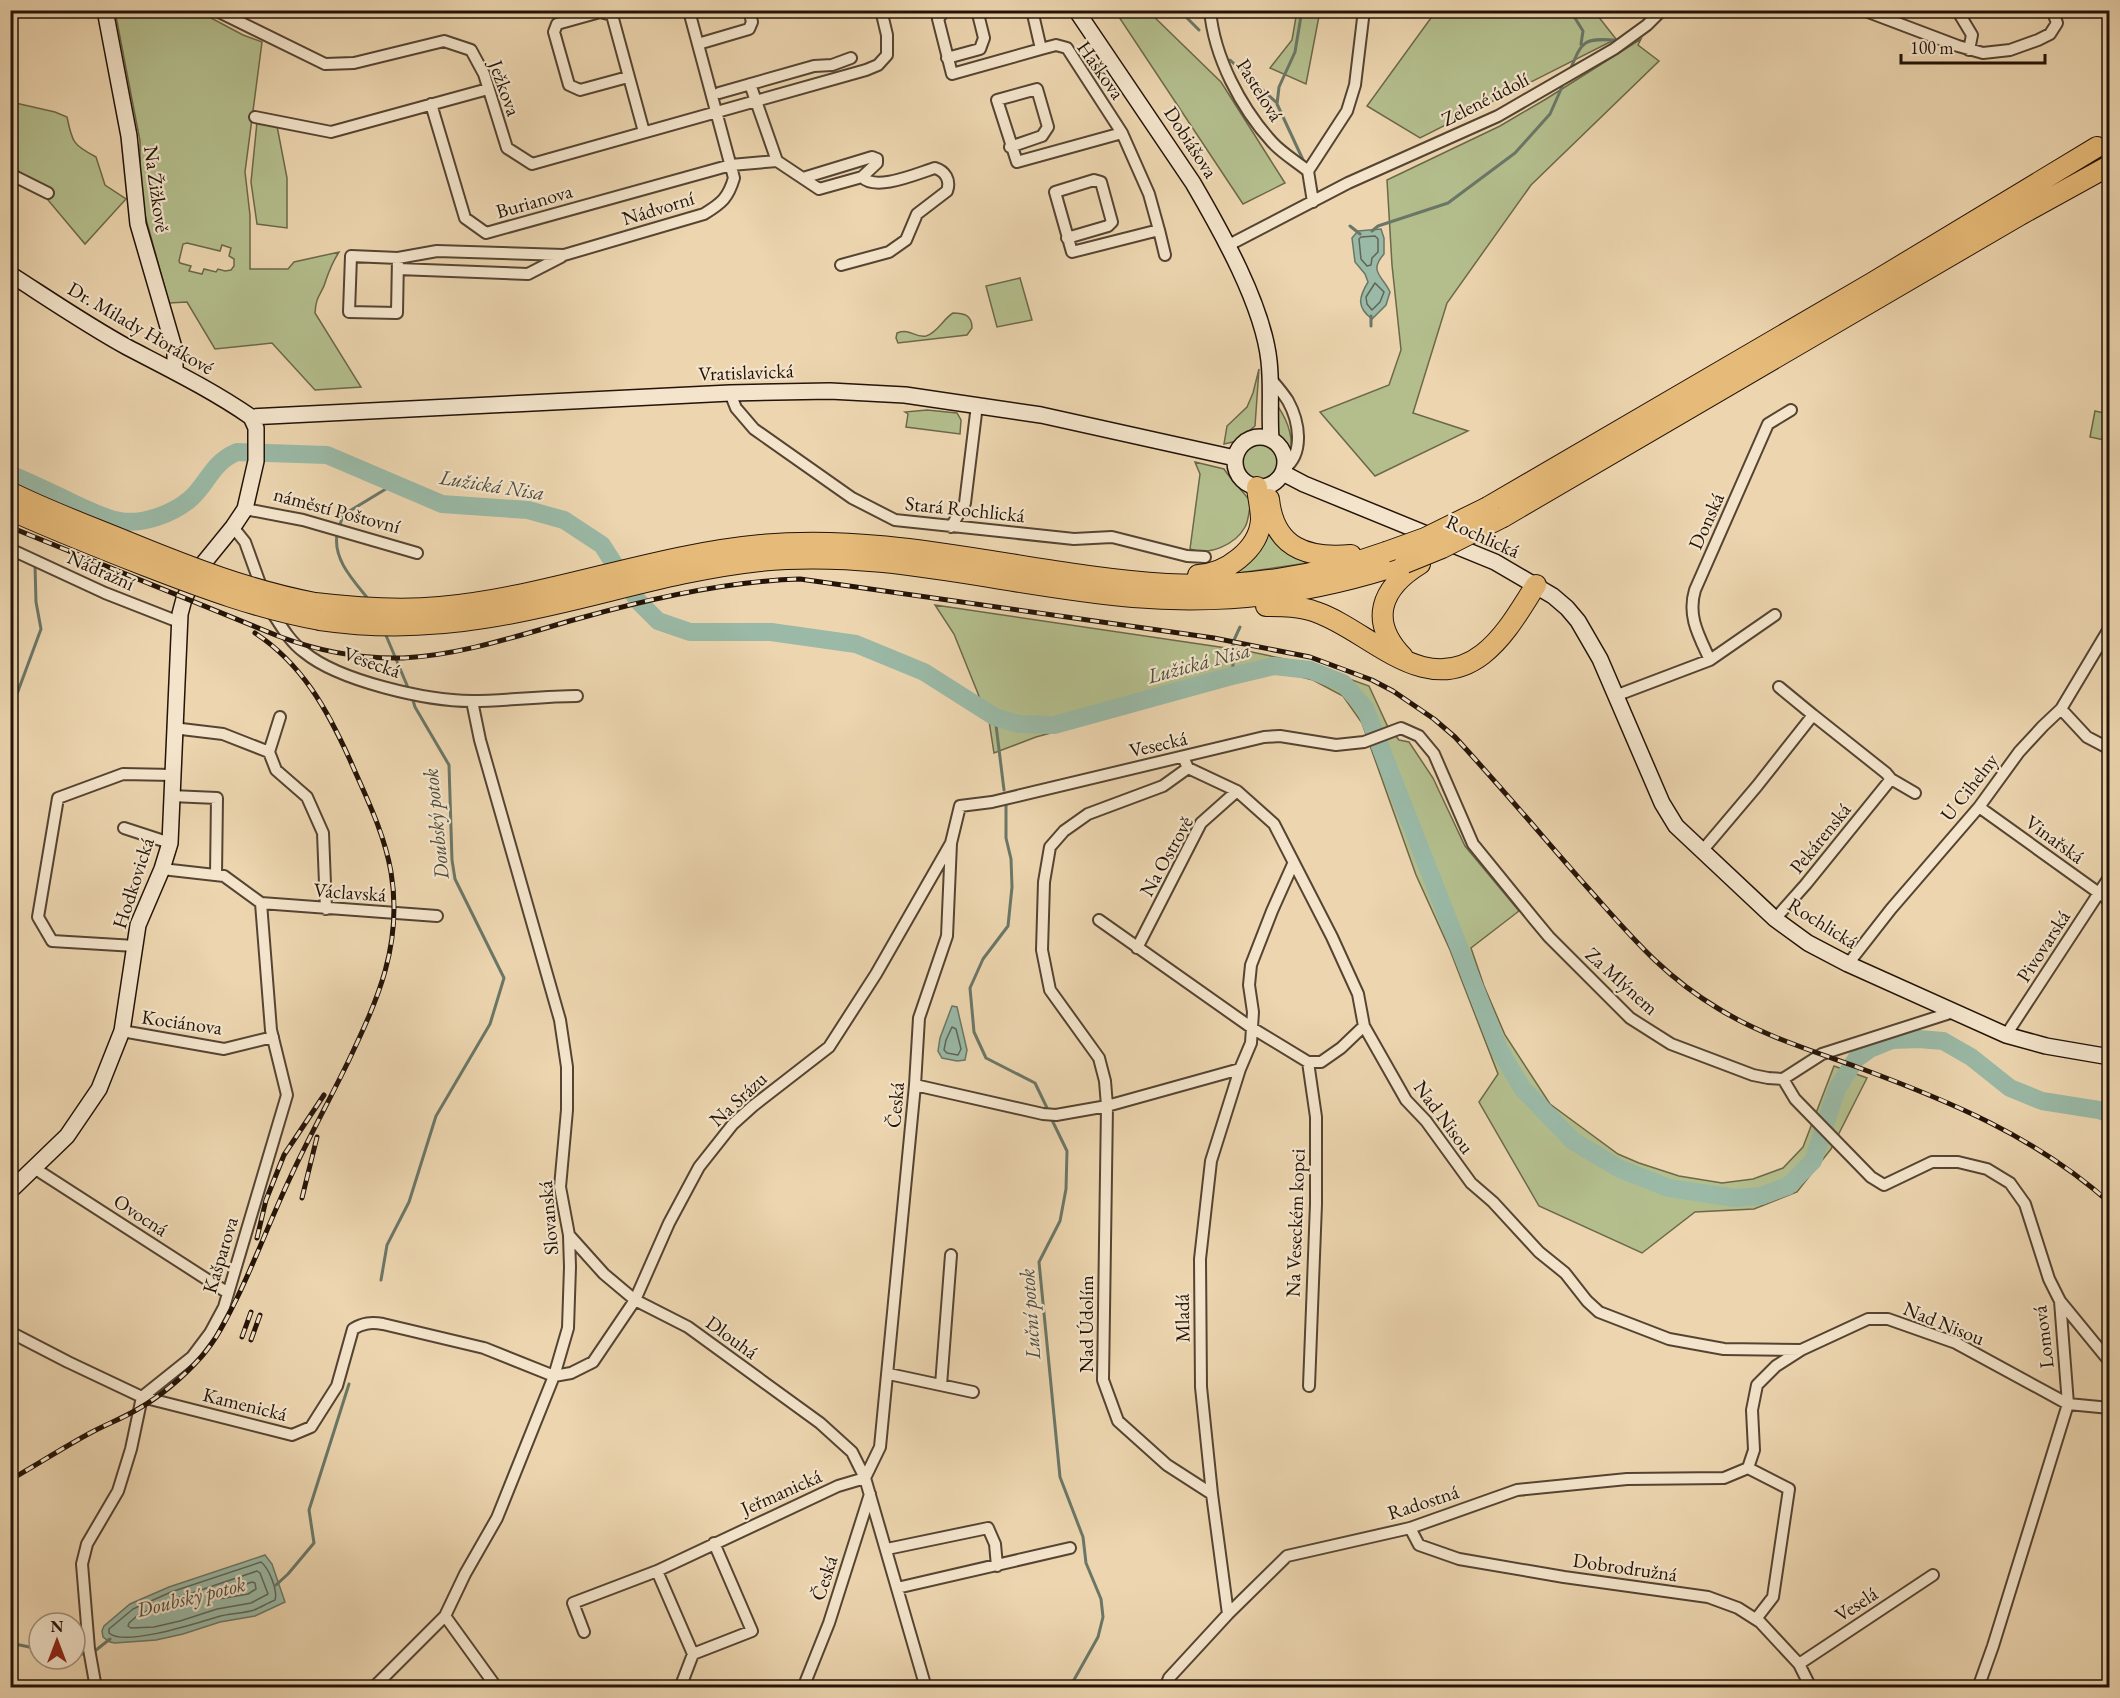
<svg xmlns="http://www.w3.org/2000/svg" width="2120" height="1698" font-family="'EB Garamond',serif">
  <rect width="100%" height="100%" fill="#ecd5af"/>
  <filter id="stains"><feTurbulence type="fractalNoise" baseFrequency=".00333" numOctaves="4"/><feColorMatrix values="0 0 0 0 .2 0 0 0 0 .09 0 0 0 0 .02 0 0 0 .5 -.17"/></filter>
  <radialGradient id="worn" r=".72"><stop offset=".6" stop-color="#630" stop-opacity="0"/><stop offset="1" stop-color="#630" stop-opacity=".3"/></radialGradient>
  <path fill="#b4be8d" stroke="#6c684a" stroke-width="1.5" fill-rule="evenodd" d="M115,11H198L243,35L262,42L245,172L250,215V269H288L294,262L339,252C332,263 330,268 326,280C322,295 316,294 315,313L361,387L315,390L272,343L215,349L187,302L169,303L140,197V141ZM187,243L220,251L222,245L231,248L229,256L234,259V266L231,270L225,271L218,269L216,272L204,269L202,274L189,271L191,266L180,263L179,261L183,244Z
    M1115,11H1148L1221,82L1285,183L1243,204Z
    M1297,11H1320L1306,84L1270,68L1292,40Z
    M1436,11H1594L1616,39L1420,138L1367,106Z
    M1641,39L1638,45L1659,61L1531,185L1447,303L1413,413L1468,431L1375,476L1320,412L1389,385L1401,350L1392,265L1387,180L1500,126L1546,99Z
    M11,102L55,112L67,117C72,142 73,145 96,157L105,185L126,199L85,244L43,194L11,174Z
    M257,122L277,126L287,178V228L257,224L251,182Z
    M1020,278L1032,320L997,327L986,286Z
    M953,313C964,313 972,315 972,328L967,335L898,343L896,338L897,333C911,328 914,338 926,336C937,333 944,318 953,313Z
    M1259,369L1255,426L1237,441L1224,444L1227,426L1247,407L1253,393Z
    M1274,401C1287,418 1292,432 1292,454C1288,447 1284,443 1279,437C1272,427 1274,412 1274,401Z
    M927,410L957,413L961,420L960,434L906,427L908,414L905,412Z
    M2095,411L2109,414V441L2090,437Z
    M1241 461a19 19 0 1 1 38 0a19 19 0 1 1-38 0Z
    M1195,462L1224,469C1232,481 1242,490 1251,502C1249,509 1249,520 1245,527C1235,545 1209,556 1190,549L1200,474Z
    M1267,528L1314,562L1232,574Z
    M935,605L1247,651L1308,664L1369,686L1387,725L1399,740L1409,742L1433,778L1465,846L1519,911L1471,948L1484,986L1505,1035L1550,1104L1618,1154L1639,1163L1679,1176L1722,1183L1753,1179L1783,1168L1803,1147L1834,1066L1867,1078L1831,1149L1797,1192L1754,1209L1695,1212L1642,1253L1539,1206L1479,1102L1498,1074L1450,950L1416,875L1362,723L1343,696L1313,680L1278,671L1036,737L994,753L989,721L954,634Z"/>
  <path fill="#9ab9a6" stroke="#6a7767" stroke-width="1.5" d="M1381,229L1384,238V254C1368,272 1383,276 1390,292L1386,305L1372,319C1356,307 1359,297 1368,282L1365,274L1355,262L1352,238L1358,231Z
    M952,1006L957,1007L967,1050L965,1060L957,1061L942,1058L938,1051L940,1038Z
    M265,1555L272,1564L285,1602L255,1616L220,1622L183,1634L156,1640L115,1643L110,1642L103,1637L102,1631L104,1626L130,1604L169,1587Z"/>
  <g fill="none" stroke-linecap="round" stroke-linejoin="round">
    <path stroke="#5e6657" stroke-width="1.5" d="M1375,236L1378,239V252L1372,258L1371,265L1367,266L1361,259L1359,239L1361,237Z
      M1375,283L1384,292L1380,302L1372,310L1367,304L1366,297Z
      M952,1027L956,1029L961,1049L958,1055L947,1053L944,1050L946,1040Z
      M261,1562C269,1568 278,1591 275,1600C268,1603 261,1607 254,1610C242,1614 229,1613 217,1617C197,1623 124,1647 109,1633V1629L133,1609L171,1592Z
      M257,1571L260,1573L268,1594L251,1603L217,1609L180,1621L154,1627L131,1628L128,1626L129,1623L138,1615L174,1599Z
      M252,1582L255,1583L256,1589L248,1594L219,1599L216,1598L218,1594Z"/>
    <path stroke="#6a7767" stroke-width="3" d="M1179,10L1199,30
      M1302,10L1295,52L1279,87L1277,104L1304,162
      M1570,10L1583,31L1581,44
      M1230,60L1277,103
      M1570,70C1582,42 1582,38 1614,40
      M1350,226L1360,234
      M1372,231L1378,226L1448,203L1515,153L1550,114L1562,87
      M1371,316V326
      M339,528L343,515L394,484
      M337,535C333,560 354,581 369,600
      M385,633L409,690
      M1234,640L1240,627
      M1228,677L1233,666V643
      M995,717L1004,790
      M10,740L14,702L41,629L36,602L35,565
      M1006,801V838L1011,859L1012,887L1008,926L983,959L970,988L974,1032L986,1058L1035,1083L1049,1112
      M1051,1118L1067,1151L1066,1189L1060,1221L1039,1262L1060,1477L1083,1537L1086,1563L1101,1599L1103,1617L1098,1637L1070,1687
      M381,1280L387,1245L409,1202L436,1116L490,1024L504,978L455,879L452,860L449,765L415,707L412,697
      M276,1585L288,1574L314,1543L309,1510L349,1384
      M10,1643L39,1649
      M75,1654H91L110,1639"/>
    <path stroke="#9ab9a6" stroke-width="18" d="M10,474C33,484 55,494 77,505C91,511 105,519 120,521C142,525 172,514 189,500C208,484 211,463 237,452L327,455L442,504L528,510L564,520L602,545L638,601L658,621L690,632H771L856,644L924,672L995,717L1018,724L1054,725L1228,677L1274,666L1310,670L1343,683L1365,708L1499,1049L1522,1088L1573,1141L1620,1169L1669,1188L1735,1198L1761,1196L1788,1186L1813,1161L1837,1089L1856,1059L1870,1049L1892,1040L1919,1039L1943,1041L1971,1057L2010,1088L2042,1101L2099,1110L2110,1114"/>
    <defs>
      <path id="street" d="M215,10L325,64L354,63L444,41L471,50L484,74L507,148L532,164L866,70L878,65L887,55V35L881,10
        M945,10L938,19L952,74L1041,49
        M1032,10L1041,49L1056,45L1067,48L1122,133L1149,194L1159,230L1072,252L1055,192L1094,180L1101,182L1112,222L1108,226L1067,238
        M1210,10C1214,57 1241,108 1272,142C1282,153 1297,162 1308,171
        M1863,10L1958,46L1983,53L2010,50L2038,40L2050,34L2057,23L2052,10
        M1957,10L1972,35L1969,50
        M698,44L749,29L752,22L749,10
        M947,58L980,49L984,38L977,10
        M628,77L580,90L569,85L554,32L557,24L600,12L612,15L644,132
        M750,84L777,161
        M719,93L814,66L832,65L851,58
        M431,104L465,218L486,233L731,165L777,161L819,189L862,177L877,163V159L872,157L803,178
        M255,117L331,132L488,89
        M1010,147L1042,136L1048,127L1037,89L997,100L1017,162L1122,133
        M10,174L48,193
        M1313,202L1308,171L1347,111L1355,85L1364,10
        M1159,230L1165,255
        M1227,246L1348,183L1498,116L1614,49L1647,25L1662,10
        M398,258L397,313L349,312L351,256L398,258L437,251L564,255L704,214C722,203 728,198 734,178L689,11L691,10
        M841,265L889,252L906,240L917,214L947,191C951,180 945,171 935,168C918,173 876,192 862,177
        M398,269L528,274L561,257
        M1270,378C1276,385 1283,393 1288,401C1299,421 1305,453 1284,469
        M730,393L736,408L754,429L852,498L895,520L1074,539L1112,537L1187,556L1205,557
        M245,509L303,520L417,553
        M233,527L245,542L263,592
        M951,527L965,503L977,405
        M10,549L105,593L179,622
        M270,609C280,624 289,641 304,652C339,681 427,701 472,701C507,701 542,696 577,696
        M1710,660C1699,636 1687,616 1695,590L1768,424L1791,410
        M1779,687L1813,715
        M1615,696L1710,660L1775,615
        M2061,709L2087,737L2110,749
        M173,728L223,734L269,752L280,717
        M269,752L276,770L307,797L323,833L326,909
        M1183,757L1188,768L1237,791L1274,824L1332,937L1358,994L1364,1026L1406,1100L1426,1121L1471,1183L1493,1202L1539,1252L1565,1273L1587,1301L1599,1312L1669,1339L1724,1349L1801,1350
        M1188,768L1163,786L1088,814L1064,831L1050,847L1044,882L1042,950L1050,990L1099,1058L1105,1081L1107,1106L1103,1380L1118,1421L1167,1465L1212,1494
        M1891,779L1915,793
        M171,796L217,798L216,875
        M1979,807L2110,901
        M124,828L170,843
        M1702,851L1757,786L1813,715L1886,773L1891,779L1806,884L1775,919
        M261,903L437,916
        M1099,920L1252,1028L1308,1062H1321L1341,1048L1364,1026
        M135,946L52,941L38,917L58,798L123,774L172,775
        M1137,948L1201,823L1237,791
        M1848,964L1891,909L1979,807L2019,752L2043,726L2061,709L2110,627
        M122,1031L224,1049L273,1037
        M2006,1035L2110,876
        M1308,1062L1316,1117V1204L1309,1386
        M1783,1079L1795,1099L1871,1177L1884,1185L1932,1162H1958L1987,1169L2010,1183L2025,1204L2049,1279L2060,1301L2068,1404L1993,1646L1978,1688
        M915,1085L1043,1114L1056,1115L1107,1106L1240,1069
        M34,1168L228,1293
        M569,1235L604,1274L635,1300L688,1327L820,1423L852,1452L865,1478L926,1688
        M2060,1301L2110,1362
        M10,1332L68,1362L142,1397L292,1435L311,1427L337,1386L353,1329C363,1323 371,1322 383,1324L484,1348L554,1376
        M889,1374L973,1392
        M554,1376L571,1373L593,1362L635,1300L669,1223L699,1167L733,1124L753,1106L829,1047L876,974L951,843
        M941,1385L951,1255
        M1748,1468L1754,1450L1752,1410L1757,1385L1776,1366L1801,1350L1868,1319H1888L1956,1343L2068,1404L2110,1408
        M1748,1468L1789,1489L1773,1597L1756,1619
        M865,1478L880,1447L915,1085L919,1018L947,936L951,843L960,806L992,802L1264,737L1280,736L1336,745L1364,742L1401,728L1419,736L1434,754L1473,844L1534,919L1549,937L1630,1018L1671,1044L1753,1075L1768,1078L1783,1079L1822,1054L1953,1012
        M1410,1528L1419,1545L1459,1559L1564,1577L1708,1597L1738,1608L1760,1622L1799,1664L1811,1688
        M887,1549L988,1528L995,1544L997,1566
        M897,1588L1070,1548
        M1228,1614L1212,1494L1201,1387L1200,1259L1211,1161L1240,1069L1251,1043L1253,1012L1249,985L1251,965L1272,911L1293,864
        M445,1616L497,1688
        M584,1632L573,1603L657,1571
        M693,1654L752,1631L714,1543
        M1799,1664L1933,1575
        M96,1688L89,1649L82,1564L87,1544L118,1491L131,1449L142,1397L192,1357L210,1333L224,1307L287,1095L271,1030L261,903L224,876L162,869
        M373,1688L445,1616L465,1574L497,1518L554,1376L568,1328L570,1267L569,1235L560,1187L567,1110V1067L560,1020L480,740L472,701
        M680,1688L693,1654L657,1571L838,1486L865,1478
        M803,1688L829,1623L870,1494
        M999,1688H1035
        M1165,1688L1169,1678L1228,1614L1287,1556L1410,1528L1517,1490L1627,1479L1724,1478L1748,1468"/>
      <path id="secondary" d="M105,10L129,136L138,224L175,351V370
        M1076,10L1193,183C1221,231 1263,305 1269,361C1272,387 1269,413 1271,439
        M10,274C49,299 87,325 127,347C169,369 212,390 251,417
        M251,417L730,393L830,391L905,395L1041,415L1235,458
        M1235 462a25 25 0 1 1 50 0a25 25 0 1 1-50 0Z
        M1283,473L1304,484L1495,562L1553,596L1567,608L1578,621L1600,659L1662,803L1676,826L1775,919L1808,943L1848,964L2006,1035L2046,1046L2110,1057
        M10,1191L67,1136L99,1089L122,1031L138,925L162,869L170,843L180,614L184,599L198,570L233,527L245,509L256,461V428L251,417"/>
      <path id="highway" d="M1269,499C1274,548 1307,559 1351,555
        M1488,507L1872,283L2097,147
        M1503,517L2020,215L2107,167
        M1198,575C1225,574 1259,550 1261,520C1261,509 1258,498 1257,487
        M315,603C357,608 398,611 440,607C549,597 652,555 761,545C897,532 1031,576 1167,584C1240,588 1317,577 1386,552
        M1266,606C1283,606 1300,606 1316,612C1369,630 1424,700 1483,654C1506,636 1521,608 1536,585
        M320,620C375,628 430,627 485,618C578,604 665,571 760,561C886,548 1009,587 1133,597C1229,605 1314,593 1405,563
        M1403,657C1368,621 1381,588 1420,564"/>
    </defs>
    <use href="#street" stroke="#554432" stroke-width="14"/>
    <use href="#secondary" stroke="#231308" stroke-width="18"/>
    <use href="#highway" stroke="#231308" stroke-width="22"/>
    <use href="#street" stroke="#f3e4cb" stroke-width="10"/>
    <use href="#secondary" stroke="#f3e4cb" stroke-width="15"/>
    <use href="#highway" stroke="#e6ba78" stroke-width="20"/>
    <path stroke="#231308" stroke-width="1.5" d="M2098,10L2110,30"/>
    <defs>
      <path id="rail" d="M10,527L278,636C318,651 360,659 403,658C462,655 520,635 577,619C648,599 726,581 800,579L1214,638L1310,657L1372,680L1393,691L1434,719L1455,737C1500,786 1543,837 1587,887C1630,935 1662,975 1719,1009C1761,1035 1810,1050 1857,1067C1949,1101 2035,1136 2110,1203
        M302,1198L317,1137
        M257,1238L266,1200L284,1155L324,1095
        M242,1337L251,1312
        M251,1340L260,1315
        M10,1480C38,1464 64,1447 92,1432C107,1424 123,1418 138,1409C161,1396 185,1375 202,1356C217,1339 227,1318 237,1298C256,1259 271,1218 290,1178C308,1139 329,1101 348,1062C378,999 403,944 391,872C384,832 366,797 350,760C327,709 302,664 255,633"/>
    </defs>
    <use href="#rail" stroke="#231308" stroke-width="5"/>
    <use href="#rail" stroke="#f3e4cb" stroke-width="3" stroke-dasharray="9" stroke-linecap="butt"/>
    <defs>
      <path id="highway-bridge" d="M10,492C48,511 89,526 128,542C189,567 251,591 315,603
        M10,510C55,530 100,548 146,566C203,588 259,609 320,620
        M1386,552L1425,538L1488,507
        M1405,563L1442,548L1503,517"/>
    </defs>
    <use href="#highway-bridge" stroke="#231308" stroke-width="22" stroke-linecap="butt"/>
    <use href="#highway-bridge" stroke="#e6ba78" stroke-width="20"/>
  </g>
  <g text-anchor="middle" stroke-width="4.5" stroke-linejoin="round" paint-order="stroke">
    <g font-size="20" fill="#231308" stroke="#f3e4cb">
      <text transform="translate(1101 70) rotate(55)" y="7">Haškova</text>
      <text transform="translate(505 88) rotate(70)" y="7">Ježkova</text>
      <text transform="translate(1260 90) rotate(58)" y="7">Pastelová</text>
      <text transform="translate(1485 99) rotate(-27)" y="7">Zelené údolí</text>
      <text transform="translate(1191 142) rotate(57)" y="7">Dobiášova</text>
      <text transform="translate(157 189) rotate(82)" y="7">Na Žižkově</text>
      <text transform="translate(534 201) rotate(-16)" y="7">Burianova</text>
      <text transform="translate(658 208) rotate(-17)" y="7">Nádvorní</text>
      <text transform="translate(141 328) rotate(30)" y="7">Dr. Milady Horákové</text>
      <text transform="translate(746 372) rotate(-2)" y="7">Vratislavická</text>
      <text transform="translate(965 509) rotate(6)" y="7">Stará Rochlická</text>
      <text transform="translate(337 510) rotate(15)" y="7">náměstí Poštovní</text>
      <text transform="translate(1706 521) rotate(-66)" y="7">Donská</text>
      <text transform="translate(1483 536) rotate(24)" y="7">Rochlická</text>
      <text transform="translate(101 570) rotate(24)" y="7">Nádražní</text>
      <text transform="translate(372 662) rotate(19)" y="7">Vesecká</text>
      <text transform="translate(1158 744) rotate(-13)" y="7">Vesecká</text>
      <text transform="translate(1969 787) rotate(-52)" y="7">U Cihelny</text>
      <text transform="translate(1820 838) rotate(-51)" y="7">Pekárenská</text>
      <text transform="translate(2055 839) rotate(36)" y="7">Vinařská</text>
      <text transform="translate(1166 856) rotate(-61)" y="7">Na Ostrově</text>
      <text transform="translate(133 883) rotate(-72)" y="7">Hodkovická</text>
      <text transform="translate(350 892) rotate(4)" y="7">Václavská</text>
      <text transform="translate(1823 923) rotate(32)" y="7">Rochlická</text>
      <text transform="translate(2043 946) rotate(-57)" y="7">Pivovarská</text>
      <text transform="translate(1622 981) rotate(42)" y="7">Za Mlýnem</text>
      <text transform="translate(182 1022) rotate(8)" y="7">Kociánova</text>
      <text transform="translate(738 1099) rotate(-43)" y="7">Na Srázu</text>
      <text transform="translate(895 1105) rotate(-85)" y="7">Česká</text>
      <text transform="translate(1444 1117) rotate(53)" y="7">Nad Nisou</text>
      <text transform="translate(141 1215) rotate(33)" y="7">Ovocná</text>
      <text transform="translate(548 1218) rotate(-95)" y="7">Slovanská</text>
      <text transform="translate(1295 1223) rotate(-88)" y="7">Na Veseckém kopci</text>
      <text transform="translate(220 1255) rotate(-73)" y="7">Kašparova</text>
      <text transform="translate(1182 1318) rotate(-91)" y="7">Mladá</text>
      <text transform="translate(1944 1323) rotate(22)" y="7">Nad Nisou</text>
      <text transform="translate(1086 1324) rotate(-90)" y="7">Nad Údolím</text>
      <text transform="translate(732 1337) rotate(36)" y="7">Dlouhá</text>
      <text transform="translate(2043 1337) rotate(-97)" y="7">Lomová</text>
      <text transform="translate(245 1404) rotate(14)" y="7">Kamenická</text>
      <text transform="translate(781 1492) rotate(-24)" y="7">Jeřmanická</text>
      <text transform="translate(1423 1502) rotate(-18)" y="7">Radostná</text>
      <text transform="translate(1625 1567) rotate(8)" y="7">Dobrodružná</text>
      <text transform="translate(824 1578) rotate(-72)" y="7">Česká</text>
      <text transform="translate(1856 1604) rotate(-33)" y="7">Veselá</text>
    </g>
    <g font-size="21" font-style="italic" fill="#4d4d3f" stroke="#f3e4cb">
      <text transform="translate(492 485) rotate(9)" y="7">Lužická Nisa</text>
      <text transform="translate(1199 663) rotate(-15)" y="7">Lužická Nisa</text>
      <text transform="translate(436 824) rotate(-96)" y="7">Doubský potok</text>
      <text transform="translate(1030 1314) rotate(-94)" y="7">Luční potok</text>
      <text transform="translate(191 1597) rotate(-14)" y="7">Doubský potok</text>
    </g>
  </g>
  <rect width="2120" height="1698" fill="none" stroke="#ecd5af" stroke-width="36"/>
  <rect x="12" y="12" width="2096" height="1674" fill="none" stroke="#231308" stroke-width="3"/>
  <rect x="18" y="18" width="2084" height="1662" fill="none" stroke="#231308" stroke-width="1.5"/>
  <g transform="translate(57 1641)"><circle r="28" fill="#f3e4cb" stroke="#a0907d" stroke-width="1.5"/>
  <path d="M0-4.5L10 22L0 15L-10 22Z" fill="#8f2418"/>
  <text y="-9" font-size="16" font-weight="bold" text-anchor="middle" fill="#231308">N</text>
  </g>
  <path d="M1901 54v9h144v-9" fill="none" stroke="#231308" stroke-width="3"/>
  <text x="1910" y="54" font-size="18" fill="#231308" stroke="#f3e4cb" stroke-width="4.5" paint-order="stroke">100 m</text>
  <rect width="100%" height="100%" filter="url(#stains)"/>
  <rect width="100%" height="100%" fill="url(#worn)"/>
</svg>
